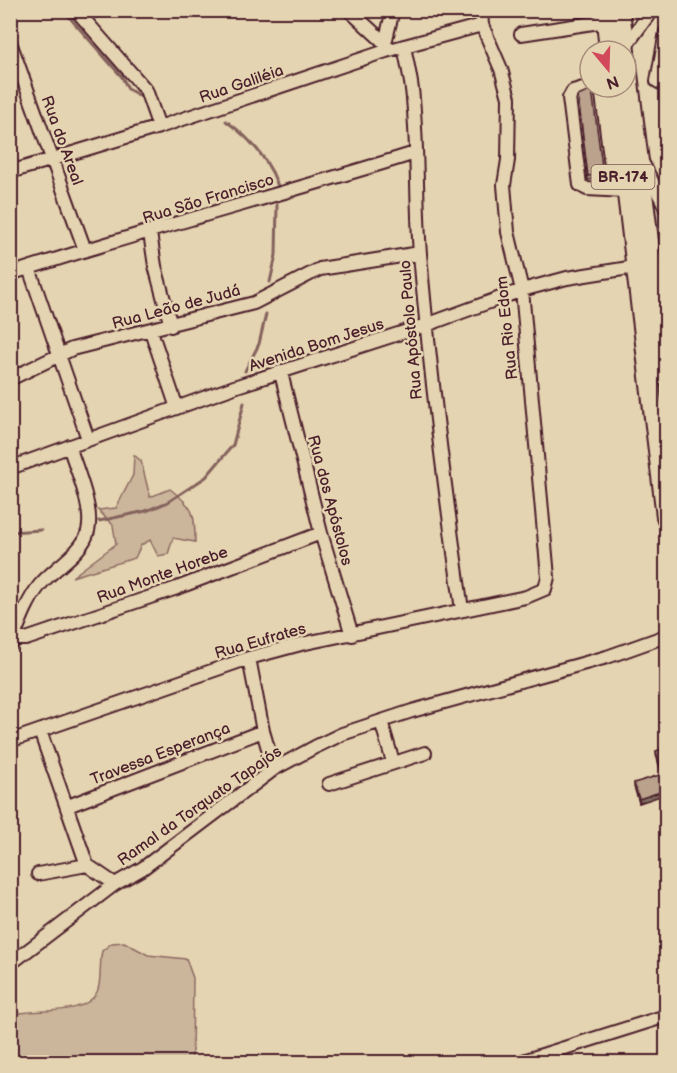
<svg xmlns="http://www.w3.org/2000/svg" width="677" height="1073" font-family="'Balsamiq Sans',sans-serif">
  <rect width="100%" height="100%" fill="#e5d4b1"/>
  <filter id="ink" filterUnits="userSpaceOnUse"><feTurbulence type="fractalNoise" baseFrequency=".0167" numOctaves="2"/><feDisplacementMap in="SourceGraphic" scale="12" xChannelSelector="R" yChannelSelector="G"/><feConvolveMatrix kernelMatrix="1 2 1 2 8 2 1 2 1" color-interpolation-filters="sRGB"/></filter>
  <g filter="url(#ink)">
    <path fill="#ccb69b" stroke="#8b6a63" stroke-width="1.5" d="M652,195L666,222V293H662Z
      M134,455L141,461L150,497L170,489C194,507 195,513 195,542L173,538L168,554L158,556L150,540L141,545L135,558L72,577L116,544L113,525L98,510L116,508L133,475Z
      M124,942L148,955L186,959L193,978L192,1062H11V1015C34,1007 84,1018 97,992C102,982 99,963 102,951L112,943Z"/>
    <g fill="none" stroke-linecap="round" stroke-linejoin="round">
      <path stroke="#84625d" stroke-width="3" d="M63,10L122,77L128,89L140,96
        M226,121C250,138 268,158 278,186
        M270,282L276,255L277,204
        M245,371L259,344L266,314
        M99,521L146,511L168,502L206,477L233,445L244,403
        M10,532L41,530"/>
      <defs>
        <path id="minor" d="M76,10L146,90L159,127
          M349,10L385,43L386,51
          M666,32L657,81L666,86
          M521,34L606,21
          M10,42L85,250
          M385,43L393,10
          M404,46C407,63 412,82 413,99C418,151 416,203 420,254C430,373 445,491 462,610
          M625,47L652,10
          M590,86L573,91L569,98L580,185L587,189L625,191
          M601,87L614,189
          M642,162L666,208
          M10,172L159,127L386,51L482,25
          M150,233L155,266L171,326
          M29,268L88,439
          M10,274C144,230 281,195 415,153
          M151,331L177,408
          M281,373L321,533L352,635
          M10,379L72,349L254,303L320,269L420,253
          M10,468L237,386L429,324L522,290L567,278L635,267
          M13,639H26L177,588L321,533
          M11,644C19,624 26,603 39,586C52,569 83,553 88,531C94,509 76,468 69,446
          M249,658L263,731L274,769
          M381,721L393,762
          M40,731L87,865L115,884
          M10,741L249,658L301,644L526,597L545,589L548,577L522,290L508,232L504,185L508,160L509,98L501,69L482,25L481,10
          M329,784L425,753
          M68,806L263,731
          M38,874L87,865
          M10,964L115,884L143,868L274,769L315,747L342,734L412,711L607,657L666,636
          M520,1062L666,1016"/>
        <path id="highway" d="M605,10L609,51
          M620,10L625,51
          M626,58L666,376
          M614,87L666,517"/>
      </defs>
      <use href="#minor" stroke="#4a1f2b" stroke-width="16"/>
      <use href="#highway" stroke="#4a1f2b" stroke-width="22"/>
      <use href="#minor" stroke="#e5d4b1" stroke-width="12"/>
      <use href="#highway" stroke="#e5d4b1" stroke-width="18"/>
    </g>
    <path fill="#a08b78" stroke="#4a1f2b" stroke-width="1.5" d="M578,96L603,174V178L588,180Z
      M666,748V794L639,803L634,787V783L662,775L656,755V751Z"/>
    <path fill="#827162" stroke="#4a1f2b" stroke-width="1.5" d="M666,790V794L639,803V799Z"/>
    <path fill="#baa28c" stroke="#4a1f2b" stroke-width="1.5" d="M592,90L603,174L588,176L578,96Z
      M666,748V790L639,799L634,783L663,774L656,751Z"/>
  </g>
  <g text-anchor="middle" stroke-width="5" stroke-linejoin="round" paint-order="stroke">
    <rect fill="#e5d4b1" stroke="#785553" stroke-width="1.5" x="591.5" y="165" width="63" height="24" rx="4.5"/>
    <g font-size="15" font-weight="bold" fill="#4a1f2b">
      <text x="623" y="182">BR-174</text>
    </g>
    <g font-size="16" fill="#4a1f2b" stroke="#e5d4b1">
      <text transform="translate(241 83) rotate(-19)" y="6">Rua Galiléia</text>
      <text transform="translate(63 140) rotate(70)" y="6">Rua do Areal</text>
      <text transform="translate(208 198) rotate(-17)" y="6">Rua São Francisco</text>
      <text transform="translate(176 306) rotate(-15)" y="6">Rua Leão de Judá</text>
      <text transform="translate(506 328) rotate(-96)" y="6">Rua Rio Edom</text>
      <text transform="translate(410 330) rotate(-95)" y="6">Rua Apóstolo Paulo</text>
      <text transform="translate(316 344) rotate(-18)" y="6">Avenida Bom Jesus</text>
      <text transform="translate(331 500) rotate(75)" y="6">Rua dos Apóstolos</text>
      <text transform="translate(162 574) rotate(-20)" y="6">Rua Monte Horebe</text>
      <text transform="translate(260 640) rotate(-16)" y="6">Rua Eufrates</text>
      <text transform="translate(160 753) rotate(-21)" y="6">Travessa Esperança</text>
      <text transform="translate(199 805) rotate(-35)" y="6">Ramal da Torquato Tapajós</text>
    </g>
  </g>
  <rect width="677" height="1073" fill="none" stroke="#e5d4b1" stroke-width="36"/>
  <rect x="18" y="18" width="641" height="1037" fill="none" stroke="#4a1f2b" stroke-width="2" filter="url(#ink)"/>
  <g transform="translate(608 69) rotate(161)"><circle r="28" fill="#e5d4b1" stroke="#a78c7b" stroke-width="1.5"/>
  <path d="M0-4.5L10 22L0 15L-10 22Z" fill="#d1495b"/>
  <text y="-9" font-size="16" font-weight="bold" text-anchor="middle" fill="#4a1f2b">N</text>
  </g>
</svg>
